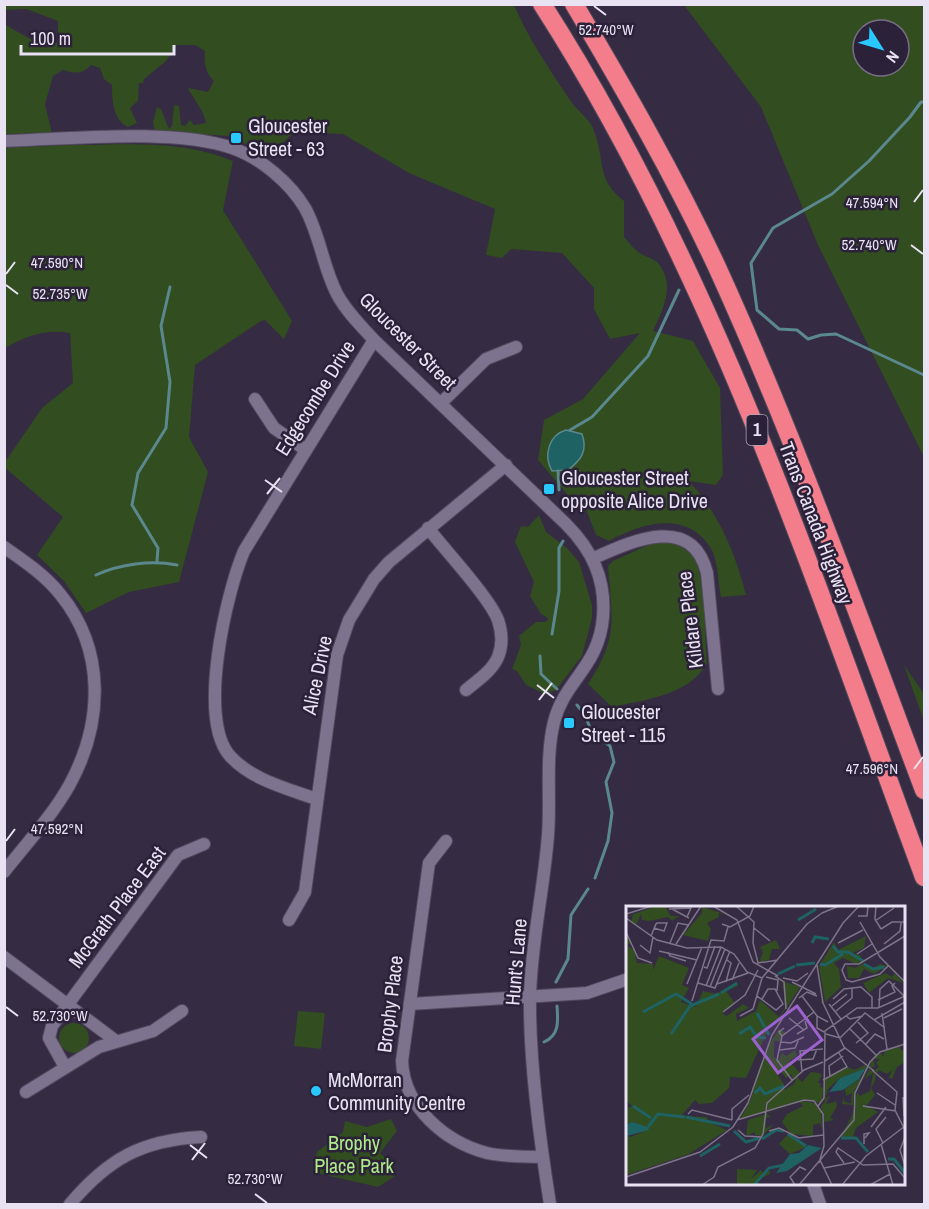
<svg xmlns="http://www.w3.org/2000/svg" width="929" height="1209" font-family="'Archivo Narrow',sans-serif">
  <rect width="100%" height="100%" fill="#352b43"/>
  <path fill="#324d20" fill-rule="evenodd" d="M5,5H514C528,38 550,70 570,100C576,110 588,117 593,128C606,160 595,179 624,201V237C628,241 632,247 637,251C643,256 653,258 658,263C676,284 663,310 653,331L693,341L720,388L723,475L716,485L689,481C719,514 735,552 746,595L721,597C718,583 718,558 710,547C686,510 641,523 609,541L596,535L586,509L584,514L538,460L544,420L583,399L640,333L610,339L594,309V288L562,253L511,249L502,258L486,255L495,209L409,173L343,134L314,133L302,129L292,134L270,155L228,136L155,131L153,122L157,107L161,109L169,129L172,126L174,105L179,106L181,125L185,126L190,120L194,125L206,123C203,108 194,101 188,88L208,92L214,81C205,72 204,63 205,51L195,45H177L166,61L144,79L143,83H139L138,101L130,108L137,123L128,127C113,120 112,100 112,85L104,79L100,68L91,65C83,74 75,74 63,70L53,76L45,104L52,133L5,134L4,24L46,48L58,42V21L26,9L5,10Z
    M684,5H924V457L818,245L761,107ZM863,30H899V66H863Z
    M68,145C123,145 181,139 233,161L223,210L292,321L284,339L265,320L261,321L195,365L189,437L208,472L179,582L129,592L86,613L64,581L37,555L63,517L4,467L5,462L42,408L73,383L70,333C44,329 27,336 5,348V148Z
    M539,515L546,532L567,548L579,562L592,605V618L582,656L556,690L545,694L526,685L517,671L512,669L521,645L519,636L536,622H546L548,618L541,614L530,596L534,582L515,542L521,526L528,527Z
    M657,541C670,543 681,544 691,554C707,570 705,639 707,663C690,695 644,700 612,707L588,684C619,637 612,618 608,566L613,561Z
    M904,665L924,694V721Z
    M298,1011L325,1013L321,1049L294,1046Z
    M59 1038a15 15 0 1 1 30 0a15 15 0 1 1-30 0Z
    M391,1119L397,1131L380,1153L393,1164L395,1176L378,1187L317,1173L313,1169L317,1152L343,1132L345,1121L367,1127Z"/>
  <path fill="#1e6263" stroke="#5b888e" stroke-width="1.5" d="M566,430L582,434C588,451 581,460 568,470L552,471C543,455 549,435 566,430Z"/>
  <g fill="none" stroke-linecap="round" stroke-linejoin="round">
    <path stroke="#5b888e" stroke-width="3" d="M924,102H921L910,117L869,161L832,194L773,228L751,263L757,310L779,329L797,330L808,339L821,335L836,334L924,375
      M570,430L592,417L648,356L679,290
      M558,471L559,490
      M157,561L158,548L132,505L138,473L166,428L170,382L161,326L170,287
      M96,575C120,564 151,560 177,565
      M552,634L559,591V548L563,541
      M540,656L541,674L557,689
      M577,705L585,715L592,733L610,746L614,762L606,782L612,813L608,841L595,878
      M556,982L568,959L571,915L588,889
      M544,1042C560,1035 558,1020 557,1006"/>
    <defs>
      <path id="minor" d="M4,141C68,139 174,128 232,148C261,158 290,183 305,208C320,235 323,267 337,294C346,311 361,326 374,340L566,524C592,550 606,579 603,617C599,667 564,681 554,722C545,758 551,798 548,835C544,889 531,943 530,997C529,1061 540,1141 550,1204
        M255,399L274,428L306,450
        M442,402L486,359L516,347
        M428,528C445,550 489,597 498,620C502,632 503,645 498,657C492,671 478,680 466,690
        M4,547C24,561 45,575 60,594C106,650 103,723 70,784C53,815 26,844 4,872
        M594,558C632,541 692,513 707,573L718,689
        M316,799C286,788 252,780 230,756C197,719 226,594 244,551L374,340
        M446,841L429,863L402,1061C404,1107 445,1142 487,1153C505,1157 525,1157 543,1157
        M289,920L305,892L337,655L349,620L374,579L389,562L506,465
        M4,957L116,1041
        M410,1004L587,993L628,979
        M65,1067L49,1038L52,1026L178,855L204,844
        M26,1092L99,1047L153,1031L182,1011
        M813,1184L820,1204
        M70,1204C108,1159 142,1140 201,1137"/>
      <path id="highway" d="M542,4C715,273 814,580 924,877
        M574,4C625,90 675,177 717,267C795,438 858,615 924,790"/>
    </defs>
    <use href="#minor" stroke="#51495d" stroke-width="14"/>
    <use href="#highway" stroke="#51495d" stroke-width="20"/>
    <use href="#minor" stroke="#7e738f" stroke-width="12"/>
    <use href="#highway" stroke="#f37d8a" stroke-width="18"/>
  </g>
  <path fill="none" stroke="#e8e2f2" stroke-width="2" d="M594,6L606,15M914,202L923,190M911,245L923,254M6,274L15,262M6,285L18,294M265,480L282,492M267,494L280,478M537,685L554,698M539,700L552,683M914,769L923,757M6,841L15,829M6,1007L18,1016M190,1145L207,1158M192,1160L205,1143M255,1194L267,1203"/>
  <g fill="#29c8ff" stroke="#2b2139" stroke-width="2">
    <rect x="230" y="132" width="12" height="12" rx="3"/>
    <rect x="543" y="483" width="12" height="12" rx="3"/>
    <rect x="563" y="717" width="12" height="12" rx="3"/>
    <circle cx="316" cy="1091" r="6"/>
  </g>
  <g text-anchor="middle" stroke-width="5" stroke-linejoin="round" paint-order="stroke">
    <rect fill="#2b2139" stroke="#afa8ba" stroke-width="1.5" x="746.5" y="415" width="21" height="30" rx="4.5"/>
    <g font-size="18" font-weight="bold" fill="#e8e2f2">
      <text x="757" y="436">1</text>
    </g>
    <g font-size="20" fill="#e8e2f2" stroke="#2b2139" text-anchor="start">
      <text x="248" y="133">Gloucester<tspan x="248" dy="23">Street - 63</tspan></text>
      <text x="561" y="485">Gloucester Street<tspan x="561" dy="23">opposite Alice Drive</tspan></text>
      <text x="581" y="719">Gloucester<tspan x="581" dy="23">Street - 115</tspan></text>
      <text x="328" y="1087">McMorran<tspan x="328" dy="23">Community Centre</tspan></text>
    </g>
    <g font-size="20" fill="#e8e2f2" stroke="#2b2139">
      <text transform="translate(408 341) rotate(45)" y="7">Gloucester Street</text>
      <text transform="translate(315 398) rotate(-58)" y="7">Edgecombe Drive</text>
      <text transform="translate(816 523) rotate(69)" y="7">Trans Canada Highway</text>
      <text transform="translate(690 620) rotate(-97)" y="7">Kildare Place</text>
      <text transform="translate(317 675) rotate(-78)" y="7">Alice Drive</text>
      <text transform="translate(117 907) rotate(-53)" y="7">McGrath Place East</text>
      <text transform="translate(516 962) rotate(-85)" y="7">Hunt's Lane</text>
      <text transform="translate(390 1004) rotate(-83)" y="7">Brophy Place</text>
    </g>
    <g font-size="20" fill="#aeea88" stroke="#2b2139">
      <text x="354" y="1150">Brophy<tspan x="354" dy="23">Place Park</tspan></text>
    </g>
  </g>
  <g transform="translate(626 906)">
    <rect width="279" height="279" fill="#352b43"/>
    <path d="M30,0H39L45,10H53L46,15L42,11L23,15L16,14L15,8L10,19L5,16L7,9L0,11ZM76,1L102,9L93,7V11L81,17L85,23L82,35L57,29L76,7ZM0,28L5,37L0,40L8,43L11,57L27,58V64L33,50L63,62L56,79L63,82L55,96L70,101L77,85L90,88L111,76L112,80L100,85L109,97L96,107L101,110L117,98L123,102L110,108L111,115L130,105L134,94L153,111L159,102L157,76L141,70L174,81L153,113L145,117L120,172L104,171L103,182L86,197L73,198L69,194L55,210L81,211L82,216L101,224L63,248L0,269V229L5,231L23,223L6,216L0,219V203L6,200L0,194ZM240,30L238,42L226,47L234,49L237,55L230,58L217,52L208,57L213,63L215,81L199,96L193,60L208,36L212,44ZM150,34L154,43H146L143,54L133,56L137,46L134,41ZM238,57L246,63L254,58L261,60L248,68L238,63L233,72H222L221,60L229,62ZM260,67L266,71L269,67L277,77L262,72L243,87L237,77ZM153,123L161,127L155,129L154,135H148V151L152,155L156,147L160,150L169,144L171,150L163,155L174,167L166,173V168L160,172L155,166L151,168L158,178L155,183H160L168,178L170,172L159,181L171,171L176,176L185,166L193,167L196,169L192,176L196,179L193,180L197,182L196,194L192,197L179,193L141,205L142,195L138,207L114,213L124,195L141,142ZM273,141L276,145L279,142V156L271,161L266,173L263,172L266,164L261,168L253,164L251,167L244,161L245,156L247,153L249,161H244L249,164L253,161L250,157L254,153H248L251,149L255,147L257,151L259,145ZM239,159L241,162L239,170L229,184L227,199L216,198L217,193L213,191L218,193V195L225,198L226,187L220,190L219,183L238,170L240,162L214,172L202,183L199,193L203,190L206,192L203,191L200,198L209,196V192L211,200L204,212L208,214L198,216L195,200L199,195L198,174L222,161L228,164ZM243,163L250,169L249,175L245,182L249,189L241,199L236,197L252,206L230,222L227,231H215L227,207L231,186L234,190L244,185L247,167L239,173ZM177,195L188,197L195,206L196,224L194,217L187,219V230L165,228L156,216L161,208L177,200L174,196L141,208L145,211L140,212V222L148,218L136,230L129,229V226L120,230L122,214ZM162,228L169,232L180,241L164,248L153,238ZM111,263L131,264L125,273L135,264L137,268L144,265V268L133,273L132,279H111Z" fill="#324d20"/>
    <path d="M240,162L233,173L217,184L203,186L214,172ZM6,216L22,221L23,224L1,230L0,219ZM182,239L196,242L161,265L150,267L164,248L173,247Z" fill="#1e6263"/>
    <path fill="none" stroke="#1e6263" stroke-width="3" d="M172,14L190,3M186,37L189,31L203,33M207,40L212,46H222L237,55M194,58L199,59L217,48M238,58L247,63L258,61M170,59L189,57M152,68L169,60M95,87L111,77M17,106L50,88L66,98M131,107L143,129M45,128L64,100L93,88M113,128L124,121L131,131L140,132M129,187L134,182L139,188L158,180M7,200L25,212M60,211L104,220M22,221L32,208L59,211M108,225L120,236L134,232M162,228L180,240M215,232H230L242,246M136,233L150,224L158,225M74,250L94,238M262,253H268L279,267M128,279L143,262L158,259"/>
    <path fill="none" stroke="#7d7489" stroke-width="1.5" d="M87,0L111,14L127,56L152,70M110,0L128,16L127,37L132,57L152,54M250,0L249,13L255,23M43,3L65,2L61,11M46,3L63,12M196,7L213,0M0,8L26,0M232,10H241L242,0M0,12L31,34L61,42L95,41L108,48L121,66L136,72L181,18L196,7M249,15L268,2M234,16L254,51L279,76M96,18L104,21L124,10L128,0M128,22L144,35M255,23L266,16H279M0,26L12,52L26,57M25,30L30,18L31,17H41L38,25L28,22M44,37L52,17L62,19M212,37L237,24M50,38L75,0M258,38L274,25L275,17M14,39L24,47L27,31M33,45L71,54M42,46L44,50L60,55M231,48L246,38M191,59L197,97M262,60L254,68L226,76L220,74L216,64L219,58H233L279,30M78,61L81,62L89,40M149,70L158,76L160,103M140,71L152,74L151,85M157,72L171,75L182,67M106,74L113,57M100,76L105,57L101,54M166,76L190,88M72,77L89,82L104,45M61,78L76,41M91,78L122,67M80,80L95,41M84,81L99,43M131,90L150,104L157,98L149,83H142L136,93M176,90L191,110L202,116M173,92L181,86L191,90M207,93L218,83L235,81L246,91V102M252,94L269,86L266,80L269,77M66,95L85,34L98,35L102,21M196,95L218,141L248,165M203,98L215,113M206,100L221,88M253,102L254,83L263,75L278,90M210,105L226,92V82M97,106L119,89L132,64M256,107L261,143M114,110L127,103L136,72M191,110V122L198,126M220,110L224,113L237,110M163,112L178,124M258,112L276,103M248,114L279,96M158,122L153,126L156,130L151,154L166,174M224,123L250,149M171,128L181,122L179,115M200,128L214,132L239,107L259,122M156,130L188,106M155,136L165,137L178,131M230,137L242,127L232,116M239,139L249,128L258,133M154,144L169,142L173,133M172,154L187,153L191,143M199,155L219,142M246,164L271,186L269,204L279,224M176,166L174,145L197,143M204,171L203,160L217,150M197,174L221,161L213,147M251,187L269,199M277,191L278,210M192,200L198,192L199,125L231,102H252L279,90M237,200L270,205M62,208L66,204L106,214M106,214V203L123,189M111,214L178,194L188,195L197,208L198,240L193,257M245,221L260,201M112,224L119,230L136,231M143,225L153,222L173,232L197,229M279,231L274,244L279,260M257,237L250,223L260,211M238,238V228L243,227L239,232M255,238L267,279M194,254L206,279M218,257L210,246L212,242L237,259L267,258L279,272M198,262L229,256M0,271L74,246L107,221L122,197L146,129L217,17L233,0M76,279L88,271L92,261L129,242L137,228L141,197L178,164L197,156M169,279L164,271L174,261L180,264M173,279L228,214L229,187L244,156L254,146L279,138M216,279L240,250L279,220M244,279L264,268"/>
    <path fill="#9c63ce" fill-opacity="0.15" stroke="#9c63ce" stroke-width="3" d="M171,100L196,134L152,167L127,133Z"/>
    <rect width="279" height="279" fill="none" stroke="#e8e2f2" stroke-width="3"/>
  </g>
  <g font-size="15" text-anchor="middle" fill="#e8e2f2" stroke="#2b2139" stroke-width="5" stroke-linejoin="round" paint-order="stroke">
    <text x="606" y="35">52.740°W</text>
    <text x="872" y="208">47.594°N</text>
    <text x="869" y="250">52.740°W</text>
    <text x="57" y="268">47.590°N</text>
    <text x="60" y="299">52.735°W</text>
    <text x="872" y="774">47.596°N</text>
    <text x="57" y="834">47.592°N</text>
    <text x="60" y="1021">52.730°W</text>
    <text x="255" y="1184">52.730°W</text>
  </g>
  <rect width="929" height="1209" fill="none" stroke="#e8e2f2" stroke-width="12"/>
  <g transform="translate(881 48) rotate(127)"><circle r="28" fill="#2b2139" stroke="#776e83" stroke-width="1.5"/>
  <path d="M0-4.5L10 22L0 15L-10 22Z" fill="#29c8ff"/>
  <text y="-9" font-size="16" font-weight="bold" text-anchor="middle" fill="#e8e2f2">N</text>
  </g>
  <path d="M21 45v9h153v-9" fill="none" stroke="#e8e2f2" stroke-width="3"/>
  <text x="30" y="45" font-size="18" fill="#e8e2f2" stroke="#2b2139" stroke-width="4.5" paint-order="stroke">100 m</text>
</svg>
